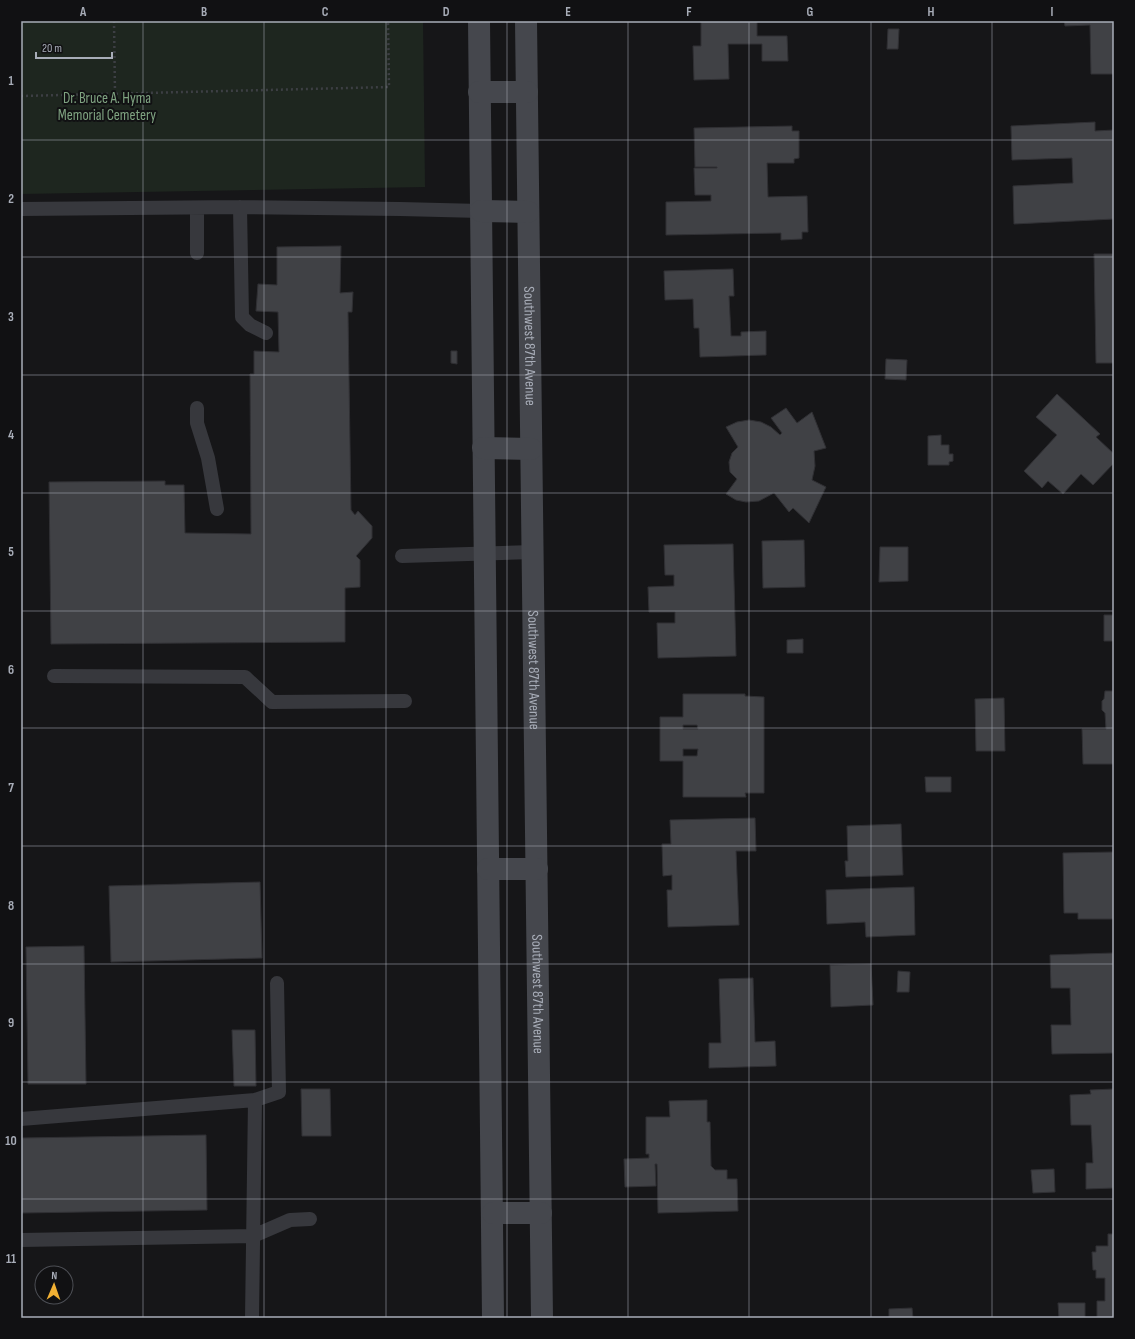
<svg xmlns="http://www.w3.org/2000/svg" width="1135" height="1339" font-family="'Sofia Sans Condensed',sans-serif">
  <rect width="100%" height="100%" fill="#161618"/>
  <path fill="#1e261f" d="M21,21H423L425,187L21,194Z"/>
  <path fill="#404145" stroke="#303034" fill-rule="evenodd" d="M701,21H757V36H787L788,61H762V44H728L729,79L694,80L693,46H701Z
    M1064,21H1114V74H1091L1090,25L1065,26Z
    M888,29H899L898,49H887Z
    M1095,122V131L1114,130V219L1014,224L1013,186L1073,183L1072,158L1012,160L1011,126Z
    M792,126V131H799V158L794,159V163H767L768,197L807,196L808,232H802V239L781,240V233L666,235V202L711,201V195H695L694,168H717V167H695L694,128Z
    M341,246L340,293L353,292L352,312H348L351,510L355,515L358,511L372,526V538L356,556L360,560V587L345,588V642L51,644L49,482L165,481V485H184L185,533L251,534L250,374H254V351L279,352L278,312L256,311L258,284L277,285V247Z
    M1094,254H1114V363H1096Z
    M733,269L734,296H729L731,336H741V332L766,331V355L700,357L699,328H694L693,299L665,300L664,271Z
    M451,351H457V364L451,363Z
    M886,359L907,360L906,380L885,379Z
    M1057,394L1100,434L1096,437L1114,454V463L1093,485L1081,474L1063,494L1048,481L1042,488L1024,471L1057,435L1036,417Z
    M786,408L797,423L812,412L826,448L814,451L815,466L812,480L826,487L809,523L793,508L789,512L774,493L759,501L746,502L736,500L726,494L737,479L730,472L729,462L732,453L738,447L726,427L737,422L749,420L761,422L771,427L780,435L782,433L771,418Z
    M941,435V445H949V454H953V461L949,462V465H928V436Z
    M804,540L805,587L763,588L762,541Z
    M733,544L736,656L658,658L657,623H675V612H649L648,587L674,586V575H665L664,545Z
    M880,547H908V581L879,582Z
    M1104,615H1114V641H1104Z
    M803,639V653H787V640Z
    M1105,691H1114V764H1083L1082,729H1106L1105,713L1102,710V701L1104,699Z
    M683,694H745V696L764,697V793H745L746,797H683V761H660V717H683ZM683,725H697L698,729H683ZM683,749H698L697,756H683Z
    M1004,698L1005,751H976L975,699Z
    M925,777H951V792H926Z
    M755,818L756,851H736L739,925L668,927L667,890H672V875L663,876L662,844H671L670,820Z
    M901,824L903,875L846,877L845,861H848L847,826Z
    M1114,852V919H1078V913H1064L1063,853Z
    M260,882L262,958L111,962L109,886Z
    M914,887L915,935L866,937L865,922L827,924L826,890Z
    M84,946L86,1084H28L26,947Z
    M1114,953V1053L1052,1054L1051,1025H1071L1070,988H1051L1050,955Z
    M871,964L873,1005L831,1007L830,965Z
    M898,971L910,972L909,992H897Z
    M753,978L755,1042L775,1041L776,1066L709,1068V1043H721L719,979Z
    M232,1030H255L256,1086H234Z
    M301,1089H330L331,1136H302Z
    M1114,1089V1188L1086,1189V1163H1093L1091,1125H1071L1070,1095L1091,1094L1090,1090Z
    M707,1100V1122H710L711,1166L715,1170H727V1179H737L738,1211L658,1213L657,1164H655L656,1186L625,1187L624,1159L649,1158V1154H646V1117H670L669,1101Z
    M206,1135L207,1210L21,1213V1138Z
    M1054,1169L1055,1192L1033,1193L1031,1170Z
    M1108,1234H1114V1318H1097V1301H1105V1278H1096V1270H1093L1092,1252H1096V1246H1108Z
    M1058,1303H1085V1318H1059Z
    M912,1308L913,1318H889V1309Z"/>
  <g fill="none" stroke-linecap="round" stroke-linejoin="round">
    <path stroke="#3d3f44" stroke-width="2.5" stroke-dasharray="2 3" stroke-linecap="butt" d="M114,21L115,93
      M21,96L389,87L388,21"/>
    <path stroke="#37383d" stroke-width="14" d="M240,207L242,317L250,325L266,333
      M197,208V253
      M21,209L240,207L400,209L481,211
      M197,408V423L208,458L217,509
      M402,556L532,552
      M54,676L245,677L272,702L405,701
      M21,1119L255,1100L279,1092L277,983
      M21,1240L253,1236L290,1220L310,1219
      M252,1318L255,1100"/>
    <g stroke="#45474d" stroke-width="22">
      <path d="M479,21L493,1318"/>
      <path id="s1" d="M526,21L542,1318"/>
      <path d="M479,92H527"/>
      <path d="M481,211L528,212"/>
      <path d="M483,448L531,449"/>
      <path d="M488,869H537"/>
      <path d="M493,1213H541"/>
    </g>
  </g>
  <path fill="none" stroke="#a8adb8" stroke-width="1" stroke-opacity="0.55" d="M143,21V1318M264,21V1318M386,21V1318M507,21V1318M628,21V1318M749,21V1318M871,21V1318M992,21V1318M21,140H1114M21,257H1114M21,375H1114M21,493H1114M21,611H1114M21,728H1114M21,846H1114M21,964H1114M21,1082H1114M21,1199H1114"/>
  <g text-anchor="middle" stroke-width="4" stroke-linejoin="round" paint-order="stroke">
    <g font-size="15" fill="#7fa381" stroke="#111113">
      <text x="107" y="103">Dr. Bruce A. Hyma<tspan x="107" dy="17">Memorial Cemetery</tspan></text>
    </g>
    <g font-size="15" fill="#a8adb8" stroke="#111113">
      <text dy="5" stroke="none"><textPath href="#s1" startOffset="325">Southwest 87th Avenue</textPath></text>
      <text dy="5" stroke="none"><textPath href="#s1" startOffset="649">Southwest 87th Avenue</textPath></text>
      <text dy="5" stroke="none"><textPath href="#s1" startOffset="973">Southwest 87th Avenue</textPath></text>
    </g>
  </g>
  <rect width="1135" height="1339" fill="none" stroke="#111113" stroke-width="44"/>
  <g transform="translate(54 1285) rotate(2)"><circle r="19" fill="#111113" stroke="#4d4f55"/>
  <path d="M0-3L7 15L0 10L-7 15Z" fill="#f2b134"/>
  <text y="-6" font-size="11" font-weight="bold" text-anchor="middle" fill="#a8adb8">N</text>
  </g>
  <path d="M36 52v6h76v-6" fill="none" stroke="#a8adb8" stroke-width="2"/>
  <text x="42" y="52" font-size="12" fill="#a8adb8" stroke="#111113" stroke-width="3" paint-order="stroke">20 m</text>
  <rect x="22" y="22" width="1091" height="1295" fill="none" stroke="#a8adb8" stroke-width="1.5"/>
  <g font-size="13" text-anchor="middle" font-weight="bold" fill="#a8adb8">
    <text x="83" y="16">A</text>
    <text x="204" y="16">B</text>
    <text x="325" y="16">C</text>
    <text x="446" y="16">D</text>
    <text x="568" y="16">E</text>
    <text x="689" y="16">F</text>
    <text x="810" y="16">G</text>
    <text x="931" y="16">H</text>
    <text x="1052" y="16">I</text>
    <text x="11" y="85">1</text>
    <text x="11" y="203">2</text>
    <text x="11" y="321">3</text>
    <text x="11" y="439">4</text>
    <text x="11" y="556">5</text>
    <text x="11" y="674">6</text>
    <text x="11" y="792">7</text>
    <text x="11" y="910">8</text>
    <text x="11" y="1027">9</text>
    <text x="11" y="1145">10</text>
    <text x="11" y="1263">11</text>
  </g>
</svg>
